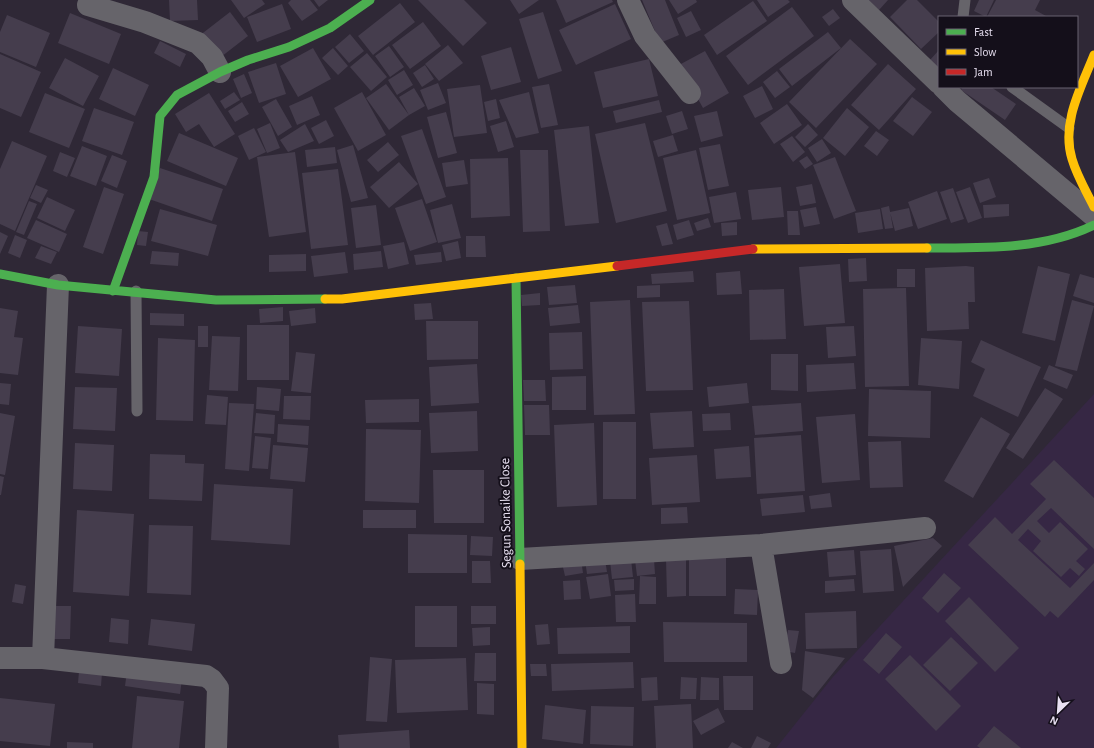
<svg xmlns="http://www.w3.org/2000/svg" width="1094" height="748" font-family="'Alegreya Sans',sans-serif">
  <rect width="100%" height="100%" fill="#2f2836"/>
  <path fill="#362744" d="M1094,394V748H776L832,678Z"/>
  <path fill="#453d4d" d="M169,0H197L198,20L170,21Z
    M231,0H262L265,4L244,18Z
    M291,0H310L318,10L302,21L288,3Z
    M314,0H328L319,7Z
    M418,0H464L487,23L463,46Z
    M510,0H539L519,14Z
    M556,0H612L613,2L566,23Z
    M642,0H665L679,35L660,43Z
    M669,0H696L697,2L678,14Z
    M757,0H788L790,2L768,17Z
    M868,0H888L879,10Z
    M907,0H917L939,22V32L921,49L890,17Z
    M979,0H994L986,17L974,11Z
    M996,0H1040L1035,10L1046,16L987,17Z
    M753,1L767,21L717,55L704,35Z
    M400,3L415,22L373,55L358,36Z
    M282,4L291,29L257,42L247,17Z
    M615,4L631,39L576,65L559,30Z
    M792,7L814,36L748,85L726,56Z
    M833,9L840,18L829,26L822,17Z
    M691,11L701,30L686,37L677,18Z
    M230,12L248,36L217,60L199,36Z
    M543,12L562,71L538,79L519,19Z
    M70,13L121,34L109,64L58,43Z
    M7,15L50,33L36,67L0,52V32Z
    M423,22L441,46L410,69L392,45Z
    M828,32L841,48L792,86L779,69Z
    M350,34L364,51L349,63L335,47Z
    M850,39L877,64L816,128L789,102Z
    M160,41L186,54L180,67L154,53Z
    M448,45L463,63L439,81L425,64Z
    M389,46L404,67L390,77L375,56Z
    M511,47L521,82L491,90L481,56Z
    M313,48L331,79L298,97L280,66Z
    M333,48L348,66L338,75L322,58Z
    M939,50V68L930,60Z
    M705,51L729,93L703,108L679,65Z
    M367,53L387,77L371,91L350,67Z
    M0,54L41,72L21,117L0,108Z
    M65,58L99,76L83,106L49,88Z
    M649,59L658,96L603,108L594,72Z
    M276,63L286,94L259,103L248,72Z
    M888,64L916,89L879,130L851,105Z
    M425,65L434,79L422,87L413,73Z
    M113,68L149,85L135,116L99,99Z
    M404,70L413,85L397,95L388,80Z
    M777,71L790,87L775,98L763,82Z
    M244,74L252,93L241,98L233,79Z
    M438,83L446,103L428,110L420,90Z
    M386,84L409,115L389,130L366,98Z
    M549,84L558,125L541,128L532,87Z
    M480,85L487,133L454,137L447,89Z
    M762,86L773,109L755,118L743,96Z
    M963,87H991L1016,104L1005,120L961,90Z
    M414,88L425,106L409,115L399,97Z
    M234,92L240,100L225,109L220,101Z
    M362,92L386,135L358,151L334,108Z
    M529,92L539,133L516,138L499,100Z
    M45,93L85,109L69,148L29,132Z
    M209,93L235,134L214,147L199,124L186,132L175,114Z
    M312,96L320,115L297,125L289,106Z
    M912,97L932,112L913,136L893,121Z
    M276,99L292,127L278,136L262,107Z
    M496,99L500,118L488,121L484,102Z
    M659,100L662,112L616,123L613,111Z
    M242,102L249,114L235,122L228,111Z
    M787,104L802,125L774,144L760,123Z
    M94,108L134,122L122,155L82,141Z
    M847,108L869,127L845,156L823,138Z
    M682,111L688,129L672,134L666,116Z
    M717,111L723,136L701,142L694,116Z
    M446,112L457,153L438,158L427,117Z
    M326,120L334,136L319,144L311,128Z
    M506,121L514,147L498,152L490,126Z
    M270,123L280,148L267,153L257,129Z
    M645,123L667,211L616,223L595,134Z
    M305,124L314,141L288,152L280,140Z
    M808,124L818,135L805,147L795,137Z
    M589,126L599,223L565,226L554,130Z
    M254,128L266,152L249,160L238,136Z
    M422,129L446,197L426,204L401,136Z
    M876,131L889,140L877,156L864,146Z
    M179,133L238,158L226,186L167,161Z
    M673,135L678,151L658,157L653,141Z
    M792,136L805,152L793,162L780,144Z
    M822,139L831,153L817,162L808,148Z
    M12,141L47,156L15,231L0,224V169Z
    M388,142L399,155L378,172L367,160Z
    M720,144L729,186L708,190L699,148Z
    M353,145L368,198L351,202L337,150Z
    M82,146L107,156L96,186L70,176Z
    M335,147L337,163L307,167L305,150Z
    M520,150H548L550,231L523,232Z
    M696,150L710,213L677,220L663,158Z
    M60,152L75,158L67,177L53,171Z
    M295,152L306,232L269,237L257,157Z
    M112,155L127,161L117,188L101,181Z
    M807,156L813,164L805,169L799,161Z
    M835,157L856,211L834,219L813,165Z
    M508,158L510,216L471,218L470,159Z
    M464,160L468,184L446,187L442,163Z
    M399,162L418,184L389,208L370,187Z
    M160,168L223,189L212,221L149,199Z
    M338,169L348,245L311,249L302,173Z
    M989,178L996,197L980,203L973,183Z
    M812,184L816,203L800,206L796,187Z
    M36,185L48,190L41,203L30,198Z
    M104,187L124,194L103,254L83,247Z
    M781,187L784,217L752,220L748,190Z
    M970,187L982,218L968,223L956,192Z
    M953,188L964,219L951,223L940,192Z
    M937,191L947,219L918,229L908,202Z
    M736,192L741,219L714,223L709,197Z
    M47,197L75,210L65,231L37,218Z
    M422,199L437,242L410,251L395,208Z
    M29,201L37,204L24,235L16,232Z
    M452,204L461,238L438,243L430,210Z
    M1009,204V216L984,218L983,205Z
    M376,205L381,245L356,248L351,208Z
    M889,206L893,228L885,229L881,208Z
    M816,207L820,224L804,227L800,210Z
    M909,208L913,226L895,231L890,212Z
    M160,209L217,225L208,256L151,241Z
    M880,209L883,229L858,233L855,213Z
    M787,211H798L800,235H788Z
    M708,218L711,227L697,231L694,223Z
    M36,220L67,234L59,252L27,238Z
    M689,220L694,235L677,240L673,225Z
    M737,222V235L722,236L721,223Z
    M667,223L673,244L662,246L656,226Z
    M138,231L148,232L146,246L137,245Z
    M0,232L8,236L0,254Z
    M15,235L27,240L20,258L8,253Z
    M466,236H485L486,257H466Z
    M458,241L461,258L446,261L442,245Z
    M404,242L409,264L388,269L383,246Z
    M41,246L57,252L51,264L35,258Z
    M152,251L179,253L178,266L150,264Z
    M381,251L383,267L354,270L353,254Z
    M345,252L348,273L314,277L311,256Z
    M441,252L442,262L416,265L414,255Z
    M306,254V271L269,272V255Z
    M866,258L867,281L849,282L848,259Z
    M840,264L845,323L804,326L799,267Z
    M966,266L974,267L975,302H968L969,329L927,331L925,268Z
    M1038,266L1070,274L1055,341L1022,333Z
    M897,269H915V287H897Z
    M693,271L694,282L652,284L651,274Z
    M740,271L742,294L717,295L716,273Z
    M1080,274L1094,278V303L1073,296Z
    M575,285L577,303L549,305L547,287Z
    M660,285V297L637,298V286Z
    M906,288L909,386L865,387L863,289Z
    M784,289L786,339L750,340L749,290Z
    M540,293V305L522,306L521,295Z
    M630,300L635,414L594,415L590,302Z
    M1072,300L1094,306L1077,371L1055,366Z
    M689,301L693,390L646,391L642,302Z
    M431,303L433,319L415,320L414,304Z
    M578,305L580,323L550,326L548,308Z
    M283,307V321L260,323L259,309Z
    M0,308L18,311L14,337L23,338L18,375L0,373Z
    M315,308L316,323L291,326L289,311Z
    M150,313L184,314V326L150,325Z
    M426,321H478V359L427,360Z
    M247,325H289V380H247Z
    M78,326L122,329L119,376L75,373Z
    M198,326H208V347H198Z
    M854,326L856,356L828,358L826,327Z
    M582,332L583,369L550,370L549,333Z
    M212,336L240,337L238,391L209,390Z
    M158,338L195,340L193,421L156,420Z
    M921,338L962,341L959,389L918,385Z
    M981,340L1041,367L1018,417L973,396L985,369L971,362Z
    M296,352L315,354L311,393L291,391Z
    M771,354H798V391L771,390Z
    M854,363L856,389L807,392L806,365Z
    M477,364L479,403L431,406L429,367Z
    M1049,365L1073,375L1067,389L1043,379Z
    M586,376V410H552V377Z
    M523,380H545L546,401H524Z
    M0,383L11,384L9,405L0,404Z
    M747,383L749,403L709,407L707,387Z
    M75,387L117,388L115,431L73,429Z
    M257,387L281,389L279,411L256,409Z
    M1045,388L1063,399L1023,459L1006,448Z
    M869,389L931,391L930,438L868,436Z
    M207,395L228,397L226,425L205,424Z
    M284,396H311L310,420L283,419Z
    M419,399V422L366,423L365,400Z
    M229,403L254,404L249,471L225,469Z
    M801,403L803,431L755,435L752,406Z
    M524,405H549L550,435H525Z
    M477,411L478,451L431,453L429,413Z
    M692,411L694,447L653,449L650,413Z
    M0,413L15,416L5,475L0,474Z
    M256,413L275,415L274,434L254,433Z
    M730,413L731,430L703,431L702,414Z
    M855,414L860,480L822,483L816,417Z
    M981,417L1010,434L973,498L944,481Z
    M603,422H636V499H603Z
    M594,423L597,505L557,507L554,425Z
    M278,424L309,426L308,445L277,442Z
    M366,429L421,430L419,503L365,501Z
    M801,435L805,491L757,494L754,438Z
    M255,436L271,438L268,469L252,468Z
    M901,441L903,487L870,488L868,442Z
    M75,443L114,445L112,491L73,489Z
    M273,445L308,448L305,482L270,479Z
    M749,446L751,477L716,479L714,449Z
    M150,454L185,455V463L204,464L202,501L149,499Z
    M697,455L700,502L652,505L649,458Z
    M1054,460L1094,498V549L1051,508L1037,521L1049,533L1060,522L1088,549L1076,561L1085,569L1079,576L1070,568L1061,577L1033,551L1041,541L1028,529L1018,540L1070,588L1094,563V580L1058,618L1050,611L1045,617L968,545L995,517L1012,534L1046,499L1030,484Z
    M433,470H484V523H434Z
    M0,476L4,477L1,495H0Z
    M214,484L293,489L290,545L211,540Z
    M830,493L832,507L811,509L809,496Z
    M803,495L805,512L762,516L760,499Z
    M687,507L688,523L661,524V508Z
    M77,510L134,514L129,596L73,592Z
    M363,510H416V528H363Z
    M149,525L193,526L191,595L147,593Z
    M408,534L467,535V573H408Z
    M471,536L493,537L492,556L470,555Z
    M933,538L942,546L903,587L894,546Z
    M891,549L894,591L863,593L860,551Z
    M854,550L856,575L829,577L827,552Z
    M689,556H726V596H689Z
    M581,559L583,573L565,576L562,563Z
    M605,559L607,572L587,574L585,560Z
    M631,559L633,577L612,579L610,561Z
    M654,559L655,574L637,576L635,560Z
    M666,559H686V596L667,597Z
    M472,561H490L491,583H472Z
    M944,573L961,588L938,613L922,598Z
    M608,574L611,596L590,599L586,577Z
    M640,576L656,577V604H639Z
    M634,579V590L615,591L614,580Z
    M854,579L855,591L825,593V581Z
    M580,580L581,599L564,600L563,581Z
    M15,584L26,586L23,604L12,602Z
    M735,589L758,590L757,615L734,614Z
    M635,594L636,622H616L615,595Z
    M969,597L1019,648L995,672L945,621Z
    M53,606H71L70,639H52Z
    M415,606H457V647H415Z
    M471,606H496V624H471Z
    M856,611L857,648L806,649L805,613Z
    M111,618L129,620L128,644L109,642Z
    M151,619L195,624L192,651L148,645Z
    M663,622L747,623V662H664Z
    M548,624L550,644L537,645L535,625Z
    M630,626V653L558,654L557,628Z
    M490,627V645L473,646L472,628Z
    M788,630L799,631L795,653L784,651Z
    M886,633L902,647L879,674L863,660Z
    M951,637L978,663L950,691L923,665Z
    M805,651L845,658L813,698L802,690Z
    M475,653H496V681H474Z
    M910,655L961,706L936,731L885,679Z
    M370,657L392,659L387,722L366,721Z
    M466,658L468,710L397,713L395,660Z
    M633,662L634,688L552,691L551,664Z
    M530,664H546L547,676H531Z
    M79,671L102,673L101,686L78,683Z
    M127,671L182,679L180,694L125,686Z
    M723,676H753V710H724Z
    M657,677L658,700L642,701L641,678Z
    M681,677L697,678L696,699H680Z
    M701,677L719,678V700H700Z
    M477,683L494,684V715L477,714Z
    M137,696L184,701L179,748H132Z
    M0,698L55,704L50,746L0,741Z
    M691,704L693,748H656L654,706Z
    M545,705L586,710L583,744L542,739Z
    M591,706L634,707L633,746L590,744Z
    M718,708L725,722L701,735L693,721Z
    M994,726L1021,748H980L977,746Z
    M409,730L410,748H339L338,735Z
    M757,736L771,743L768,748H751Z
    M67,742L93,743V748H67Z
    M732,742L743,748H728Z"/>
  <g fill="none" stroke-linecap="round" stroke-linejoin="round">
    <path stroke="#66646a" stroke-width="11" d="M963,17L965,0
      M1012,87L1069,128
      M136,291L137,411"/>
    <path stroke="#66646a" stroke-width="22" d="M628,0L645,36L690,93
      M853,0L939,83
      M88,5L145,22L198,43L212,57L220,72
      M943,87L957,101L1094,216
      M761,545L781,663
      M520,559L761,545L925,528
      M0,658H43L206,676L212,680L218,688L216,748
      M43,658L58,285"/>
    <path stroke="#4caf50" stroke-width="9" d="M927,248C982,248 1043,250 1094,225
      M0,274L58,285L216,300L325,299
      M516,278L520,564
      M113,291L154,177L160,116L177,95L220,72L248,60L289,47L330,28L370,0"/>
    <path stroke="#ffc107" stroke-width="9" d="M1094,55C1081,88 1061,123 1072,159C1077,176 1086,191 1094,207
      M753,249L927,248
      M325,299H342L617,266
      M520,564L522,748"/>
    <path stroke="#c62828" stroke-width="9" d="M617,266L753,249"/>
  </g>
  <g text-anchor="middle" stroke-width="4" stroke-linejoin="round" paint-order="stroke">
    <g font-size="14" fill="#e9e1f2" stroke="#140f1a">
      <text transform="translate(505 513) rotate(-91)" y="5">Segun Sonaike Close</text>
    </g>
  </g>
  <rect x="938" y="16" width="140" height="72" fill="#140f1a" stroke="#696370"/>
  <rect x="946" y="29" width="20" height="6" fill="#4caf50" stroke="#696370"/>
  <text x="974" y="36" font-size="12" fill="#e9e1f2">Fast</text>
  <rect x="946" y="49" width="20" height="6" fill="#ffc107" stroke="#696370"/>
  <text x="974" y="56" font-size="12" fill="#e9e1f2">Slow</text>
  <rect x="946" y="69" width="20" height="6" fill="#c62828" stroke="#696370"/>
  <text x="974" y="76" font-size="12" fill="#e9e1f2">Jam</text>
  <g transform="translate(1058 712) rotate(205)" stroke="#140f1a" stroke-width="3" paint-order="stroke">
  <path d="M0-3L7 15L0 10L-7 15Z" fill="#e9e1f2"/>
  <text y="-6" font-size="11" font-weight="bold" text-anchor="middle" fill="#e9e1f2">N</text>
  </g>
</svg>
